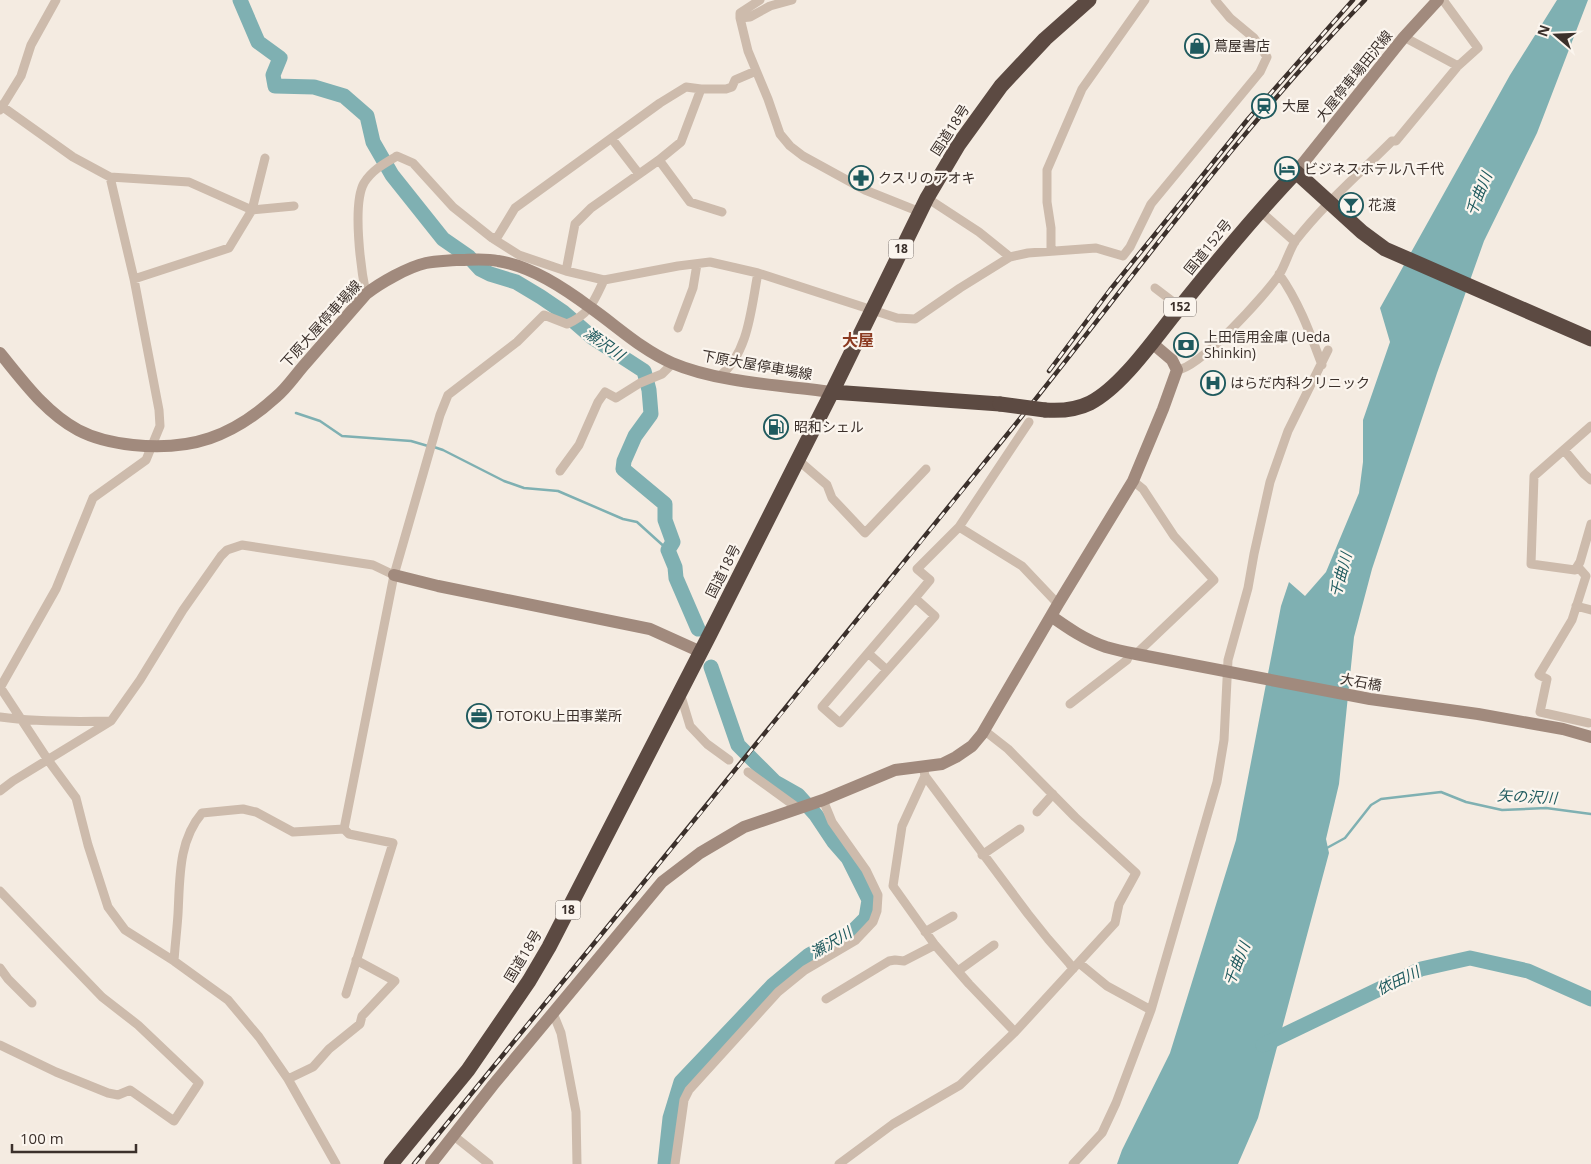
<svg xmlns="http://www.w3.org/2000/svg" width="1591" height="1164" font-family="'Open Sans','Noto Sans JP',sans-serif">
  <rect width="100%" height="100%" fill="#f4ebe1"/>
  <path fill="#7fb0b2" d="M1557,0H1588L1537,133L1484,241L1437,373L1372,569L1354,637L1339,784L1326,839L1329,853L1258,1118L1238,1164H1117L1122,1150L1170,1053L1236,840L1281,606L1289,582L1305,596L1326,572L1359,493L1363,462V420L1390,342L1380,308L1510,75Z"/>
  <g fill="none" stroke-linecap="round" stroke-linejoin="round">
    <path stroke="#7fb0b2" stroke-width="2.5" d="M296,413L320,421L342,436L411,441L428,446
      M434,447L443,450L504,481L524,488L558,491L623,519L637,522L668,550
      M1325,849L1345,838L1371,805L1381,799L1441,792L1466,802L1502,810L1546,808L1591,814"/>
    <path stroke="#7fb0b2" stroke-width="15" d="M240,0L258,42L280,58L273,75L275,86L314,87L344,96L367,116L373,142L392,175L443,239L469,257L480,269L490,274L516,282L541,297L563,312L593,338L644,371L649,390L651,414L635,436L624,461L623,469L665,504V520L673,542L668,550L675,567L676,578L698,629
      M1263,1045L1421,969L1470,958L1528,971L1591,999
      M665,1164L670,1118L681,1082L773,985L809,955L853,931L866,918L869,900L848,858L834,842L816,815L798,795L775,782L738,745L711,667"/>
    <path stroke="#cdbbac" stroke-width="9" d="M760,0L740,13V18L748,51L768,99L780,134L790,146L803,156L865,190L920,212
      M740,18L750,17L770,6L792,0
      M1404,37L1458,66
      M701,89H726L732,87L735,80L756,71
      M0,105L73,157L110,177L189,182L252,210L294,206
      M0,110L21,76L31,45L56,0
      M612,139L639,174
      M659,160L690,202L722,212
      M927,198L979,232L1010,257L1028,253L1096,248L1123,256L1130,247L1151,204L1260,72L1267,57L1254,38L1230,18L1215,0
      M1259,210L1295,242
      M492,238L498,236L515,208L660,103L686,87L701,89L681,142L659,160L591,208L575,224L566,271
      M1051,251V228L1047,202V170L1082,89L1145,0
      M1279,274C1299,302 1310,333 1322,365
      M134,279L229,248L252,210L265,158
      M1155,288L1180,307
      M366,294C361,270 352,204 364,183C372,170 385,163 397,156L413,163L453,207L492,238L519,255L566,271L604,280
      M678,328L693,288L697,264
      M1177,370C1200,368 1265,295 1279,275C1286,264 1289,250 1296,240C1324,204 1360,173 1392,141H1396L1458,66L1478,48L1443,0
      M720,376C749,352 751,308 758,273
      M1591,426L1534,476L1531,564L1575,570L1580,562L1591,524
      M1564,450L1584,474L1591,480
      M798,460L827,485L832,498L865,533L926,469
      M560,471L579,445L598,402L605,392L616,398L640,383L662,374L673,363
      M1133,481L1143,489L1174,536L1214,580L1136,654
      M959,527L1022,566L1058,604
      M1578,567L1586,576L1572,620L1539,675L1547,679L1540,712L1589,723
      M915,598L935,616L840,723L822,707Z
      M915,598L930,580L917,569L959,527L1029,422
      M1576,606L1591,610
      M868,653L887,670
      M0,687L48,760L76,798L88,845L108,907L125,930L174,961L228,1000L259,1037L288,1079L336,1164
      M0,688L56,589L93,498L146,460L160,426L159,410L134,279L110,177
      M680,693L690,726L707,744L729,760
      M1070,704L1127,660L1130,653
      M0,717C37,722 74,722 111,721
      M923,766L925,776L902,826L893,886L935,945L969,984L1015,1032
      M748,772L799,809
      M925,776L1028,914L1048,939L1069,963L1073,969
      M0,791L13,781L111,721L140,680L183,610L221,556L227,550L242,545L373,565L394,575
      M1037,812L1053,794
      M344,829L349,834L393,843L346,994
      M982,855L1020,829
      M0,891L102,997L138,1025L199,1083L174,1121L130,1090L118,1095L108,1093L56,1072L0,1045
      M925,932L953,916
      M174,961C175,945 177,930 178,914C180,879 178,841 202,813L243,809L256,812L293,832L344,829L394,575L440,415L448,395L517,342L544,315L567,324C590,314 594,301 604,280L678,266L710,262L758,273L897,318L915,319L960,288L1010,257
      M1079,963L1107,986L1151,1010
      M0,968L8,979L32,1003
      M958,971L994,945
      M826,999L889,961L895,960L904,961L935,945
      M553,1013L561,1033L576,1112L577,1164
      M288,1079L313,1067L329,1049L360,1024L362,1016L395,981L356,960
      M454,1136L489,1164
      M675,1164L684,1100L689,1090L778,992L805,970L856,940L873,922L877,911L878,895L866,870L832,822L823,800
      M839,1164L893,1124L960,1085L1015,1032L1115,923L1119,904L1136,873L1075,817L1008,749L985,731
      M1073,1164L1102,1133L1116,1103L1151,1010L1217,782L1224,740L1228,660L1248,588L1254,554L1270,482L1288,431L1328,350"/>
    <path stroke="#a18a7d" stroke-width="12" d="M1296,172L1404,37L1438,0
      M0,353C23,381 45,412 78,430C95,439 114,443 133,445C191,451 232,437 276,397C287,388 296,374 306,363C326,340 346,317 366,294C380,283 408,267 426,263C436,261 446,261 456,260C470,260 484,258 498,261C531,266 564,288 591,308C618,327 642,350 672,363C719,383 782,385 832,392
      M394,575L438,586L650,629L701,652
      M1051,616C1068,628 1085,640 1106,647C1116,650 1126,652 1136,654L1370,699L1478,714L1563,729L1591,737
      M431,1164L493,1085L662,882L700,853L744,827L823,800L895,770L942,764L956,757L972,746L982,734L1058,604L1133,481L1163,409L1177,370L1172,360L1152,343"/>
    <path stroke="#5c4a42" stroke-width="15" d="M832,392L1000,404
      M1045,410C1059,411 1076,410 1090,403C1123,386 1157,335 1181,306C1218,260 1255,215 1296,172L1362,232L1385,249L1591,339
      M391,1164L468,1070L529,981L549,947L710,634L832,392L927,198L959,144L1001,86L1045,39L1089,0"/>
    <defs>
      <path id="rail" d="M1049,371L1110,290L1248,119L1353,0
        M414,1164C613,920 812,677 1010,431C1127,286 1235,134 1365,0"/>
    </defs>
    <use href="#rail" stroke="#3b302b" stroke-width="4.5"/>
    <use href="#rail" stroke="#fbf5ee" stroke-width="2.5" stroke-dasharray="8" stroke-linecap="butt"/>
    <path stroke="#5c4a42" stroke-width="15" d="M1000,404L1045,410"/>
  </g>
  <defs>
    <symbol id="shop-ring" viewBox="-11 -11 22 22"><circle r="9.5" fill="#fbf5ee" stroke="#1f5a5e" stroke-width="1.5"/><path d="M-5-2.5h2.3a2.7 3.5 0 0 1 5.4 0H5L5.5 6h-11ZM-1.5-2.5h3a1.5 2.3 0 0 0-3 0Z" fill="#1f5a5e"/></symbol>
    <symbol id="station-ring" viewBox="-11 -11 22 22"><circle r="9.5" fill="#fbf5ee" stroke="#1f5a5e" stroke-width="1.5"/><path d="M-3-6H3Q5-6 5-4V2Q5 4 3 4L4.5 6H3L1.5 4h-3L-3 6H-4.5L-3 4Q-5 4-5 2V-4Q-5-6-3-6ZM-3.5-4v3h7v-3ZM-3.5 1v1.5H-2V1ZM2 1v1.5H3.5V1Z" fill="#1f5a5e"/></symbol>
    <symbol id="hotel-ring" viewBox="-11 -11 22 22"><circle r="9.5" fill="#fbf5ee" stroke="#1f5a5e" stroke-width="1.5"/><path d="M-6-4.5h1.5V1H6V5H4.5V3h-9V5H-6ZM-4 0a1.8 1.8 0 1 1 3.6 0ZM.5 0V-2.5h3Q6-2.5 6 0Z" fill="#1f5a5e"/></symbol>
    <symbol id="pharmacy-ring" viewBox="-11 -11 22 22"><circle r="9.5" fill="#fbf5ee" stroke="#1f5a5e" stroke-width="1.5"/><path d="M-2-6h4v4h4v4h-4v4h-4v-4h-4v-4h4Z" fill="#1f5a5e"/></symbol>
    <symbol id="bar-ring" viewBox="-11 -11 22 22"><circle r="9.5" fill="#fbf5ee" stroke="#1f5a5e" stroke-width="1.5"/><path d="M-6-5H6L.8 .8V4.5H3.5V6h-7V4.5H-.8V.8Z" fill="#1f5a5e"/></symbol>
    <symbol id="bank-ring" viewBox="-11 -11 22 22"><circle r="9.5" fill="#fbf5ee" stroke="#1f5a5e" stroke-width="1.5"/><path d="M-6-4H6V4H-6ZM0-2.3a2.3 2.3 0 1 0 0 4.6a2.3 2.3 0 1 0 0-4.6Z" fill="#1f5a5e"/></symbol>
    <symbol id="hospital-ring" viewBox="-11 -11 22 22"><circle r="9.5" fill="#fbf5ee" stroke="#1f5a5e" stroke-width="1.5"/><path d="M-5-5h3v3.5h4V-5h3V5h-3V1.5h-4V5h-3Z" fill="#1f5a5e"/></symbol>
    <symbol id="fuel-ring" viewBox="-11 -11 22 22"><circle r="9.5" fill="#fbf5ee" stroke="#1f5a5e" stroke-width="1.5"/><path d="M-5.5-6h7V0h2V4h1.3V-2.5L3-4.5l.8-.8L6-3V5H2.5V1h-1V6h-7ZM-4.2-4.7v3.2H.2V-4.7Z" fill="#1f5a5e"/></symbol>
    <symbol id="office-ring" viewBox="-11 -11 22 22"><circle r="9.5" fill="#fbf5ee" stroke="#1f5a5e" stroke-width="1.5"/><path d="M-6-3h4V-5.5h4V-3h4V5H-6ZM-1-4.5V-3h2v-1.5ZM-6 0V1H6V0Z" fill="#1f5a5e"/></symbol>
  </defs>
  <g fill-rule="evenodd">
    <use href="#shop-ring" x="1183" y="32" width="28" height="28"/>
    <use href="#station-ring" x="1250" y="92" width="28" height="28"/>
    <use href="#hotel-ring" x="1273" y="155" width="28" height="28"/>
    <use href="#pharmacy-ring" x="847" y="164" width="28" height="28"/>
    <use href="#bar-ring" x="1337" y="191" width="28" height="28"/>
    <use href="#bank-ring" x="1172" y="331" width="28" height="28"/>
    <use href="#hospital-ring" x="1199" y="369" width="28" height="28"/>
    <use href="#fuel-ring" x="762" y="413" width="28" height="28"/>
    <use href="#office-ring" x="465" y="702" width="28" height="28"/>
  </g>
  <g text-anchor="middle" stroke-width="4.5" stroke-linejoin="round" paint-order="stroke">
    <g fill="#fbf5ee" stroke="#756b66" stroke-width="1">
      <rect x="888.5" y="239.5" width="25" height="19" rx="4"/>
      <rect x="1164" y="297.5" width="32" height="19" rx="4"/>
      <rect x="555.5" y="900.5" width="25" height="19" rx="4"/>
    </g>
    <g font-size="12" font-weight="bold" fill="#3b302b">
      <text x="901" y="253">18</text>
      <text x="1180" y="311">152</text>
      <text x="568" y="914">18</text>
    </g>
    <g font-size="14" fill="#3b302b" stroke="#fbf5ee" text-anchor="start">
      <text x="1214" y="51">蔦屋書店</text>
      <text x="1282" y="111">大屋</text>
      <text x="1304" y="174">ビジネスホテル八千代</text>
      <text x="878" y="183">クスリのアオキ</text>
      <text x="1368" y="210">花渡</text>
      <text x="1204" y="342">上田信用金庫 (Ueda<tspan x="1204" dy="16">Shinkin)</tspan></text>
      <text x="1230" y="388">はらだ内科クリニック</text>
      <text x="794" y="432">昭和シェル</text>
      <text x="496" y="721">TOTOKU上田事業所</text>
    </g>
    <g font-size="14" fill="#3b302b" stroke="#fbf5ee">
      <text transform="translate(1354 76) rotate(-51)" y="5">大屋停車場田沢線</text>
      <text transform="translate(950 130) rotate(-57)" y="5">国道18号</text>
      <text transform="translate(1208 247) rotate(-51)" y="5">国道152号</text>
      <text transform="translate(321 324) rotate(-48)" y="5">下原大屋停車場線</text>
      <text transform="translate(757 365) rotate(10)" y="5">下原大屋停車場線</text>
      <text transform="translate(723 571) rotate(-63)" y="5">国道18号</text>
      <text transform="translate(1361 682) rotate(10)" y="5">大石橋</text>
      <text transform="translate(523 956) rotate(-59)" y="5">国道18号</text>
    </g>
    <g font-size="15" font-style="italic" fill="#1f5a5e" stroke="#fbf5ee">
      <text transform="translate(1479 194) rotate(-68)" y="5">千曲川</text>
      <text transform="translate(604 344) rotate(35)" y="5">瀬沢川</text>
      <text transform="translate(1341 575) rotate(-75)" y="5">千曲川</text>
      <text transform="translate(1527 797) rotate(3)" y="5">矢の沢川</text>
      <text transform="translate(831 943) rotate(-31)" y="5">瀬沢川</text>
      <text transform="translate(1237 964) rotate(-68)" y="5">千曲川</text>
      <text transform="translate(1398 981) rotate(-25)" y="5">依田川</text>
    </g>
    <g font-size="16" font-weight="bold" fill="#8c3b22" stroke="#fbf5ee">
      <text x="858" y="346">大屋</text>
    </g>
  </g>
  <g transform="translate(1556 35) rotate(289)" stroke="#fbf5ee" stroke-width="4" paint-order="stroke">
  <path d="M0-4L9 19L0 12L-9 19Z" fill="#3b302b"/>
  <text y="-8" font-size="14" font-weight="bold" text-anchor="middle" fill="#3b302b">N</text>
  </g>
  <path d="M12 1144v8h124v-8" fill="none" stroke="#3b302b" stroke-width="2.5"/>
  <text x="20" y="1144" font-size="15" fill="#3b302b" stroke="#fbf5ee" stroke-width="4" paint-order="stroke">100 m</text>
</svg>
